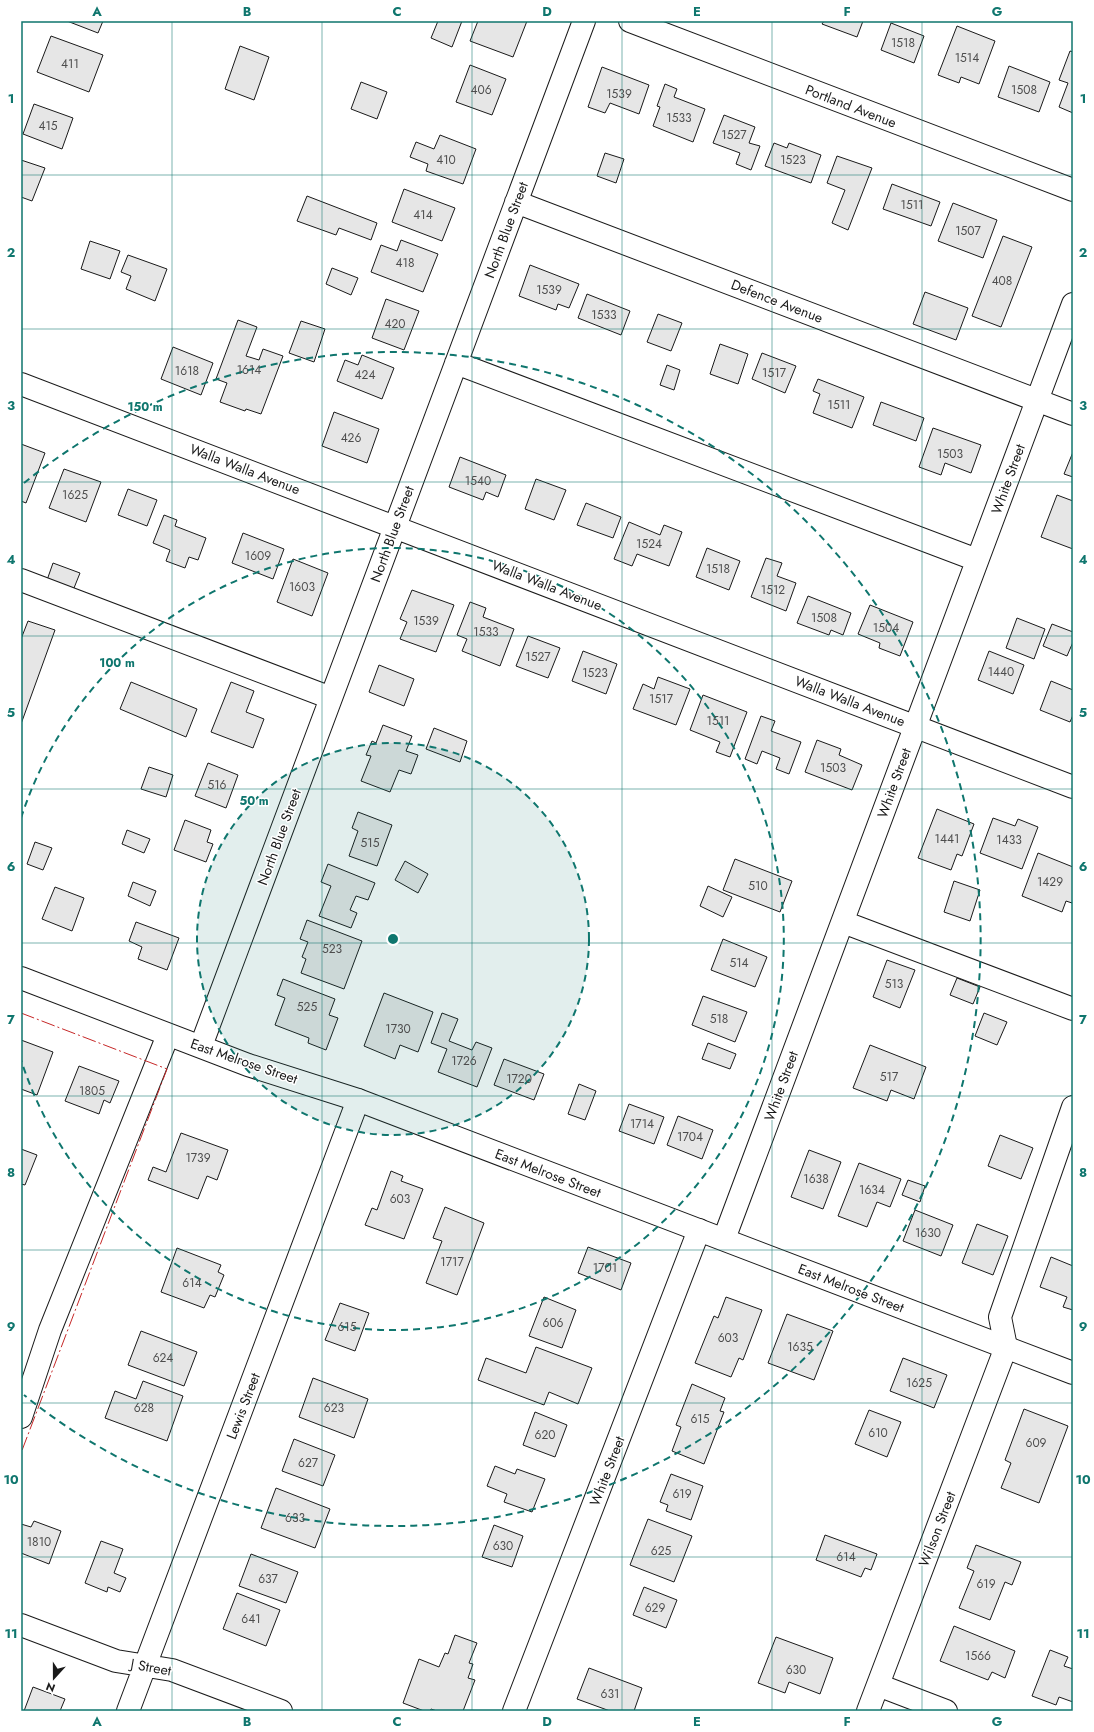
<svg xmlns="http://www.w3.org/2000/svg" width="1094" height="1732" font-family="Jost,sans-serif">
  <rect width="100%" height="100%" fill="#fff"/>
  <path fill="#e6e6e6" stroke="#1a1a1a" d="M67,21H103L98,33Z
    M438,21H462L452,47L431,38Z
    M478,21H527L513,57L470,41Z
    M824,21H863L857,37L822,24Z
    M891,23L924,36L914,63L881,50Z
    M957,26L995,41L979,84L961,77L959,83L938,75Z
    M51,36L103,55L89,92L37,72Z
    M240,46L269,57L254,100L225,89Z
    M1070,51L1073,52V113L1059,107L1068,83L1059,80Z
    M470,65L506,79L492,115L456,102Z
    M1009,66L1050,82L1039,112L998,97Z
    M602,67L649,85L639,114L610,103L605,113L588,107Z
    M361,82L387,92L377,119L351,109Z
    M665,84L677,89L674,97L705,109L693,142L653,126L660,107L657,106Z
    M34,104L73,118L62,149L23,134Z
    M724,115L755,127L749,143L760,146L751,170L736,164L740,153L713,143Z
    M440,135L476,149L463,184L426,171L428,164L410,157L416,142L434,149Z
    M774,143L787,148L789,143L821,155L811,183L765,166Z
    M605,153L624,159L616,183L597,176Z
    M837,156L872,168L848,230L832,223L845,190L827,183Z
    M21,160L45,168L32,201L21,197Z
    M892,184L940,202L931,226L883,209Z
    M404,189L455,208L442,241L392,222Z
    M307,196L377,223L371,240L339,228L336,235L297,221Z
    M953,203L997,220L983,258L938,241Z
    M1003,236L1032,247L1001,327L972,316Z
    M401,240L438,254L423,292L371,272L381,245L397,251Z
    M90,241L120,251L110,279L81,269Z
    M128,255L167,269L155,301L126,289L131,276L121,272Z
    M530,265L579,284L569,308L558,304L556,310L519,296Z
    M332,268L358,278L351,295L326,284Z
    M925,292L968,308L956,340L913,324Z
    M587,294L630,311L621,335L578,318Z
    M386,299L419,311L404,350L372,338Z
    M658,314L682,323L671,351L647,342Z
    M238,320L257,327L246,356L259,360L263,349L283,356L261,414L246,409L245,411L220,402L227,383L216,379Z
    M301,321L325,329L314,362L289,353Z
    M720,344L748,354L738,384L710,374Z
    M173,347L213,363L201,395L161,379Z
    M762,353L796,366L785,393L752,379Z
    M362,355L394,368L382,399L337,381L345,360L358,365Z
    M667,365L680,370L674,390L660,385Z
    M818,379L864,397L852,428L813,413L820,394L813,391Z
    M881,402L924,418L916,441L873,425Z
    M334,412L379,429L367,463L322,446Z
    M933,428L981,445L971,473L945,463L941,475L919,467Z
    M21,444L45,453L26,503L21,501Z
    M1073,452V477L1064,474Z
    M460,457L506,475L498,497L486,492L483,500L449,487Z
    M64,469L101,482L86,522L49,508Z
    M536,479L566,490L554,520L525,509Z
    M128,489L157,500L147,526L118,515Z
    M1057,495L1073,501V549L1041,537Z
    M586,503L621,517L613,538L577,525Z
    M164,515L177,520L175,526L206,538L198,560L189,557L185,568L166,561L170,550L153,543Z
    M629,522L660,535L664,525L682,532L669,566L637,554L632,566L614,559Z
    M243,533L284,549L273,579L232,563Z
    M707,548L740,561L729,590L696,577Z
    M766,558L782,563L777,576L796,583L786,611L751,597Z
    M293,559L328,573L312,616L277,602Z
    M53,563L80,573L72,593L46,583Z
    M412,590L454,605L436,652L400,639L407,622L400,619Z
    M808,596L851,613L843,635L831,630L829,635L797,623Z
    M470,602L486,608L483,617L514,629L500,666L462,651L467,639L457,635Z
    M870,605L913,622L900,656L879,648L880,643L858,634Z
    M1017,618L1045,629L1034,659L1006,648Z
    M28,621L55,630L21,724V639Z
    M1052,624L1073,632V642L1067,656L1043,646Z
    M528,636L560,648L548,678L516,666Z
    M583,651L617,664L606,694L572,681Z
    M989,651L1024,665L1013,694L978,680Z
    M379,665L414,679L404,706L369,692Z
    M658,677L690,689L676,725L633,709L643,684L654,689Z
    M1051,681L1073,690V715L1070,722L1040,710Z
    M131,682L197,709L186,737L120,709Z
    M231,682L254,691L246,712L264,719L253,748L211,732Z
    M703,695L747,712L730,757L716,752L720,742L690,730Z
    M761,716L775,721L771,731L801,742L789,774L776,769L780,758L762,751L757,764L745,759Z
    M383,725L412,736L406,751L418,755L411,774L399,770L390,792L361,781L371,756L366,755L372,741L376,743Z
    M434,728L467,741L460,762L426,749Z
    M817,740L841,749L839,755L862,765L852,790L805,772Z
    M208,763L238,775L226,808L195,796Z
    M149,767L173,775L166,797L141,789Z
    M937,809L974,824L962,856L957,854L951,870L918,858Z
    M358,812L392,825L377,866L349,856L358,831L352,828Z
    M993,818L1015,826L1018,819L1038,827L1022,869L980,853Z
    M185,820L211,830L207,842L213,844L206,862L174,850Z
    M127,830L150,839L144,853L122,844Z
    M35,842L52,848L43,870L27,864Z
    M1038,853L1073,867V901L1072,903L1066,901L1062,912L1022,896Z
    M735,859L792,881L780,912L723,890Z
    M405,861L428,874L418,893L395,880Z
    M328,864L375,883L368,900L356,896L350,910L357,913L351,928L319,916L331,886L321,882Z
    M954,881L980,890L970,921L944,912Z
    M133,882L156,891L150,906L128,896Z
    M708,886L732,897L723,917L700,906Z
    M55,887L84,898L72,931L42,919Z
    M307,920L362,941L344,989L301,973L306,959L302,957L308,942L300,939Z
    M136,922L179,938L167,970L138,959L142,947L129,941Z
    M723,939L767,957L755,987L711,970Z
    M887,960L915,970L900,1008L873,997Z
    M957,978L980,987L973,1004L950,995Z
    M283,979L335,999L329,1015L338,1018L326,1050L308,1043L309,1038L275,1025L285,998L277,995Z
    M384,993L433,1012L418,1052L400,1045L395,1059L364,1046Z
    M703,996L747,1012L735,1042L692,1025Z
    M442,1013L458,1019L449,1041L472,1050L476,1042L492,1048L477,1087L438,1072L447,1049L431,1043Z
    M984,1013L1007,1022L997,1045L975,1036Z
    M21,1040L53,1052L37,1095L21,1089Z
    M708,1043L736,1054L730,1069L702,1059Z
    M870,1045L926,1067L914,1099L891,1090L887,1101L853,1088Z
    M504,1059L544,1074L534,1100L494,1085Z
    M79,1066L119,1081L110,1103L104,1100L99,1114L65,1101Z
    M579,1084L596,1091L585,1120L568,1114Z
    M629,1104L664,1117L654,1144L619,1131Z
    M678,1116L713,1130L702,1159L667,1145Z
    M181,1133L228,1150L217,1180L207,1176L198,1199L148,1180L153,1167L166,1172Z
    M1000,1135L1033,1148L1021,1179L988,1166Z
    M21,1149L37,1155L25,1185L21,1184Z
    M809,1150L841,1162L823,1209L791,1197Z
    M859,1163L901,1179L890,1207L877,1202L867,1227L838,1216Z
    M391,1171L403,1176L401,1181L423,1189L404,1239L365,1225L372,1208L377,1210Z
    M908,1180L925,1186L920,1202L902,1195Z
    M445,1207L484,1223L457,1295L426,1283L442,1241L433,1238Z
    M915,1210L953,1225L941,1256L903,1241Z
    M977,1224L1008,1236L993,1275L962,1263Z
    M588,1247L631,1263L621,1290L578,1273Z
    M177,1248L221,1265L218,1272L224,1275L215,1297L210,1295L204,1308L161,1292Z
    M1051,1257L1073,1266V1310L1063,1307L1067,1297L1040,1287Z
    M544,1297L576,1310L562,1348L529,1336Z
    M726,1297L762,1310L743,1360L739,1358L731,1377L695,1363L714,1316L718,1318Z
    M340,1303L369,1313L355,1351L325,1340Z
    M787,1314L833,1331L814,1380L768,1363Z
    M141,1331L197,1352L184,1386L128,1365Z
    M536,1347L592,1368L578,1404L549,1392L544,1405L478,1380L486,1358L526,1373Z
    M903,1358L947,1375L934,1408L890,1391Z
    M313,1378L368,1399L354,1438L299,1417Z
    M143,1381L183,1396L167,1441L105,1418L115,1391L136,1399Z
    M692,1384L725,1398L720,1411L724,1412L704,1464L672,1451L681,1427L676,1425Z
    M1024,1409L1068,1426L1039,1503L1001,1488L1011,1463L1005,1460Z
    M869,1410L901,1422L887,1457L855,1444Z
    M535,1412L567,1425L555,1457L523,1445Z
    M294,1439L335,1455L323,1486L282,1471Z
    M495,1466L515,1474L517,1469L545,1479L532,1512L504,1502L507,1494L487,1486Z
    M671,1474L703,1486L691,1520L666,1511L668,1505L660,1502Z
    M276,1488L330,1509L315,1548L261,1528Z
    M648,1519L692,1536L674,1582L630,1565Z
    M34,1521L61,1531L49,1564L21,1553V1524L31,1527Z
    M494,1525L523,1536L512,1567L482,1557Z
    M825,1535L877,1554L871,1570L865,1568L861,1577L816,1560Z
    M101,1541L123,1549L114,1573L126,1578L120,1592L108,1587L107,1592L85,1583Z
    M976,1545L1021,1562L1012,1585L1005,1582L990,1620L959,1608L974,1571L967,1568Z
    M251,1554L298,1572L286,1603L239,1586Z
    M644,1587L677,1600L666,1628L633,1615Z
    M237,1593L280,1610L266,1646L223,1629Z
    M954,1626L1015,1651L1005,1678L992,1672L988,1680L940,1661Z
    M455,1635L477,1643L469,1663L473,1664L468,1678L475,1680L463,1711H437L431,1709L430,1711H424L403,1703L419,1659L439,1667L445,1653L448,1654Z
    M776,1637L833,1658L820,1694L789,1682L785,1693L758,1683Z
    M1050,1650L1068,1657L1064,1666L1073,1669V1702L1059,1697L1056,1705L1032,1696Z
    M589,1668L642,1688L634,1711H610L577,1699Z
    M33,1687L65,1699L60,1711H24Z"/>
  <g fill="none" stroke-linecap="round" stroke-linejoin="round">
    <defs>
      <path id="minor" d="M630,21L1073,190
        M516,202L1073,414
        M456,363L977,560
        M21,384L1073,787
        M21,580L331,698
        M843,922L1073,1009
        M201,1046L584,21
        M724,1239L1073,304
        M21,1417L50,1330L168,1035
        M21,1625L116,1661L172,1670L281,1711
        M878,1685L946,1711
        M128,1711L358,1100
        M514,1711L699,1230
        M868,1711L1006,1347L1000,1317L1073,1107"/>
      <path id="major" d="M21,978L248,1065L358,1100L1073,1373"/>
    </defs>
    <use href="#minor" stroke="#1a1a1a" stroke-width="24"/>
    <use href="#major" stroke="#1a1a1a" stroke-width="24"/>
    <use href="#minor" stroke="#fff" stroke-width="22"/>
    <use href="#major" stroke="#fff" stroke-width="22"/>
    <path stroke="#c62828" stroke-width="1" stroke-dasharray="14 3 2 3" stroke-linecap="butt" d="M21,1013L167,1069L21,1453"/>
  </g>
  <path fill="none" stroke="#0f766e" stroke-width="1" stroke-opacity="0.55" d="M172,21V1711M322,21V1711M472,21V1711M622,21V1711M772,21V1711M922,21V1711M21,175H1073M21,329H1073M21,482H1073M21,636H1073M21,789H1073M21,943H1073M21,1096H1073M21,1250H1073M21,1403H1073M21,1557H1073"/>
  <circle cx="393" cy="939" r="196" fill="#0f766e" fill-opacity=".12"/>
  <g fill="none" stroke="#0f766e" stroke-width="2" stroke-dasharray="7 5">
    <circle cx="393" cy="939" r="196"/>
    <path d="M21 818A391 391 0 1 1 21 1060"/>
    <path d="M24 483A587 587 0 1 1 24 1395"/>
  </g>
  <g text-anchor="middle" stroke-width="3" stroke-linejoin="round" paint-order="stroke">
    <g font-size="12" fill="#4d4d4d">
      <text x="903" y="47">1518</text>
      <text x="967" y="62">1514</text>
      <text x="70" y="68">411</text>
      <text x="481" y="94">406</text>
      <text x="1024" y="94">1508</text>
      <text x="619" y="98">1539</text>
      <text x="679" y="122">1533</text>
      <text x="48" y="130">415</text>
      <text x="734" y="139">1527</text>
      <text x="446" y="164">410</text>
      <text x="793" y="164">1523</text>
      <text x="912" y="209">1511</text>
      <text x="423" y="219">414</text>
      <text x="968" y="235">1507</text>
      <text x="405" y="267">418</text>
      <text x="1002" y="285">408</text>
      <text x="549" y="294">1539</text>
      <text x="604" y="319">1533</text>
      <text x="395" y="328">420</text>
      <text x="249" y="374">1614</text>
      <text x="187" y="375">1618</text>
      <text x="774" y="377">1517</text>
      <text x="365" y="379">424</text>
      <text x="839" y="409">1511</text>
      <text x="351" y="442">426</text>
      <text x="950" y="458">1503</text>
      <text x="478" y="485">1540</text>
      <text x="75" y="499">1625</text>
      <text x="649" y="548">1524</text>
      <text x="258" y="560">1609</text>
      <text x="718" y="573">1518</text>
      <text x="302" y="591">1603</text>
      <text x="773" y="594">1512</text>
      <text x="824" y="622">1508</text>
      <text x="426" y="625">1539</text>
      <text x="886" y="632">1504</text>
      <text x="486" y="636">1533</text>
      <text x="538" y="661">1527</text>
      <text x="1001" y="676">1440</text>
      <text x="595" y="677">1523</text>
      <text x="661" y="703">1517</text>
      <text x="718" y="725">1511</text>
      <text x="833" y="772">1503</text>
      <text x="217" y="789">516</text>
      <text x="947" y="843">1441</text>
      <text x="1009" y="844">1433</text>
      <text x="370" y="847">515</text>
      <text x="1050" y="886">1429</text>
      <text x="758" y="890">510</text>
      <text x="332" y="953">523</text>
      <text x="739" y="967">514</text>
      <text x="894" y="988">513</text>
      <text x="307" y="1011">525</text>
      <text x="719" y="1023">518</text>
      <text x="398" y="1033">1730</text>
      <text x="464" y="1065">1726</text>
      <text x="889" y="1081">517</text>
      <text x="519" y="1083">1720</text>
      <text x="92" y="1095">1805</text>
      <text x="642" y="1128">1714</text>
      <text x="690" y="1141">1704</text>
      <text x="198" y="1162">1739</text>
      <text x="816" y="1183">1638</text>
      <text x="872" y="1194">1634</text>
      <text x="400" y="1203">603</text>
      <text x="928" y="1237">1630</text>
      <text x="452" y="1266">1717</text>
      <text x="605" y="1272">1701</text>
      <text x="192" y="1287">614</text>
      <text x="553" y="1327">606</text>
      <text x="347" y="1331">615</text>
      <text x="728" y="1342">603</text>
      <text x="800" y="1351">1635</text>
      <text x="163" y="1362">624</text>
      <text x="919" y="1387">1625</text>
      <text x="144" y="1412">628</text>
      <text x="334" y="1412">623</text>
      <text x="700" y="1423">615</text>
      <text x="878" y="1437">610</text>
      <text x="545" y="1439">620</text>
      <text x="1036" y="1447">609</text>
      <text x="308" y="1467">627</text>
      <text x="682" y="1498">619</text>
      <text x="295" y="1522">633</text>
      <text x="39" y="1546">1810</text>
      <text x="503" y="1550">630</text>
      <text x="661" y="1555">625</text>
      <text x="846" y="1561">614</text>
      <text x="268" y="1583">637</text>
      <text x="986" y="1588">619</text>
      <text x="655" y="1612">629</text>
      <text x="251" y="1623">641</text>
      <text x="978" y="1660">1566</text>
      <text x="796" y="1674">630</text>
      <text x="610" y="1698">631</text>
    </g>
    <g font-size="14" fill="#1a1a1a" stroke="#fff">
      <text transform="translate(851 106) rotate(21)" y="5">Portland Avenue</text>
      <text transform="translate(506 230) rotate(-70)" y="5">North Blue Street</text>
      <text transform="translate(777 301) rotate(21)" y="5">Defence Avenue</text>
      <text transform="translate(245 469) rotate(21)" y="5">Walla Walla Avenue</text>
      <text transform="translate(1008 479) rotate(-70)" y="5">White Street</text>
      <text transform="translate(392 534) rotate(-70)" y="5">North Blue Street</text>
      <text transform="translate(547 585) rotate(21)" y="5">Walla Walla Avenue</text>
      <text transform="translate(850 701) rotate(21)" y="5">Walla Walla Avenue</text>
      <text transform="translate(894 783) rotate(-70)" y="5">White Street</text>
      <text transform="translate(279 837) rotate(-70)" y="5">North Blue Street</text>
      <text transform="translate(244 1061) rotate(19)" y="5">East Melrose Street</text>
      <text transform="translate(781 1086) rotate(-70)" y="5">White Street</text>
      <text transform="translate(548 1173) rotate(21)" y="5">East Melrose Street</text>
      <text transform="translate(851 1288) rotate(21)" y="5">East Melrose Street</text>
      <text transform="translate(243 1406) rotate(-69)" y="5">Lewis Street</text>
      <text transform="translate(607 1471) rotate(-69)" y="5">White Street</text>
      <text transform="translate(937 1529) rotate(-69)" y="5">Wilson Street</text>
      <text transform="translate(151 1667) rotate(10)" y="5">J Street</text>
    </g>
  </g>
  <circle cx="393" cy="939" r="6" fill="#0f766e" stroke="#fff" stroke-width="2"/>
  <g font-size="12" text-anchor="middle" font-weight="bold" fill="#0f766e" stroke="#fff" stroke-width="3" stroke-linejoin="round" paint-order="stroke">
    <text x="145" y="411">150 m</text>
    <text x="117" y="667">100 m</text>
    <text x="254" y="805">50 m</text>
  </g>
  <rect width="1094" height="1732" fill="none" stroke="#ffffff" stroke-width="44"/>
  <g transform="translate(54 1678) rotate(201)" stroke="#ffffff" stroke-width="3" paint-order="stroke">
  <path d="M0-3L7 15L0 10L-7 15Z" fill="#1a1a1a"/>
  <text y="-6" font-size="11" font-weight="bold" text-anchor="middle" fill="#1a1a1a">N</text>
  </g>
  <rect x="22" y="22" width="1050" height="1688" fill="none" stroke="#0f766e" stroke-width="1.5"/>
  <g font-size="13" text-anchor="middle" font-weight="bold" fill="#0f766e">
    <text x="97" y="16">A</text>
    <text x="247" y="16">B</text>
    <text x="397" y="16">C</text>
    <text x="547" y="16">D</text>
    <text x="697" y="16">E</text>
    <text x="847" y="16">F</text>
    <text x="997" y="16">G</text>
    <text x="11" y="103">1</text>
    <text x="1083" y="103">1</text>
    <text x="11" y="257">2</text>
    <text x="1083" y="257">2</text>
    <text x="11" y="410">3</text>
    <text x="1083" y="410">3</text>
    <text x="11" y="564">4</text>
    <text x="1083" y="564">4</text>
    <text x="11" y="717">5</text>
    <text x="1083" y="717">5</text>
    <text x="11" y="871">6</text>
    <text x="1083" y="871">6</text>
    <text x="11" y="1024">7</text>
    <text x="1083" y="1024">7</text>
    <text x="11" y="1177">8</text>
    <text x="1083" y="1177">8</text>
    <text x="11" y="1331">9</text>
    <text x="1083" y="1331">9</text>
    <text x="11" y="1484">10</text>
    <text x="1083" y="1484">10</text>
    <text x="11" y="1638">11</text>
    <text x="1083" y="1638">11</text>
    <text x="97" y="1726">A</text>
    <text x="247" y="1726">B</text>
    <text x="397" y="1726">C</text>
    <text x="547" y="1726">D</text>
    <text x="697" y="1726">E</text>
    <text x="847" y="1726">F</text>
    <text x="997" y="1726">G</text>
  </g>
</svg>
